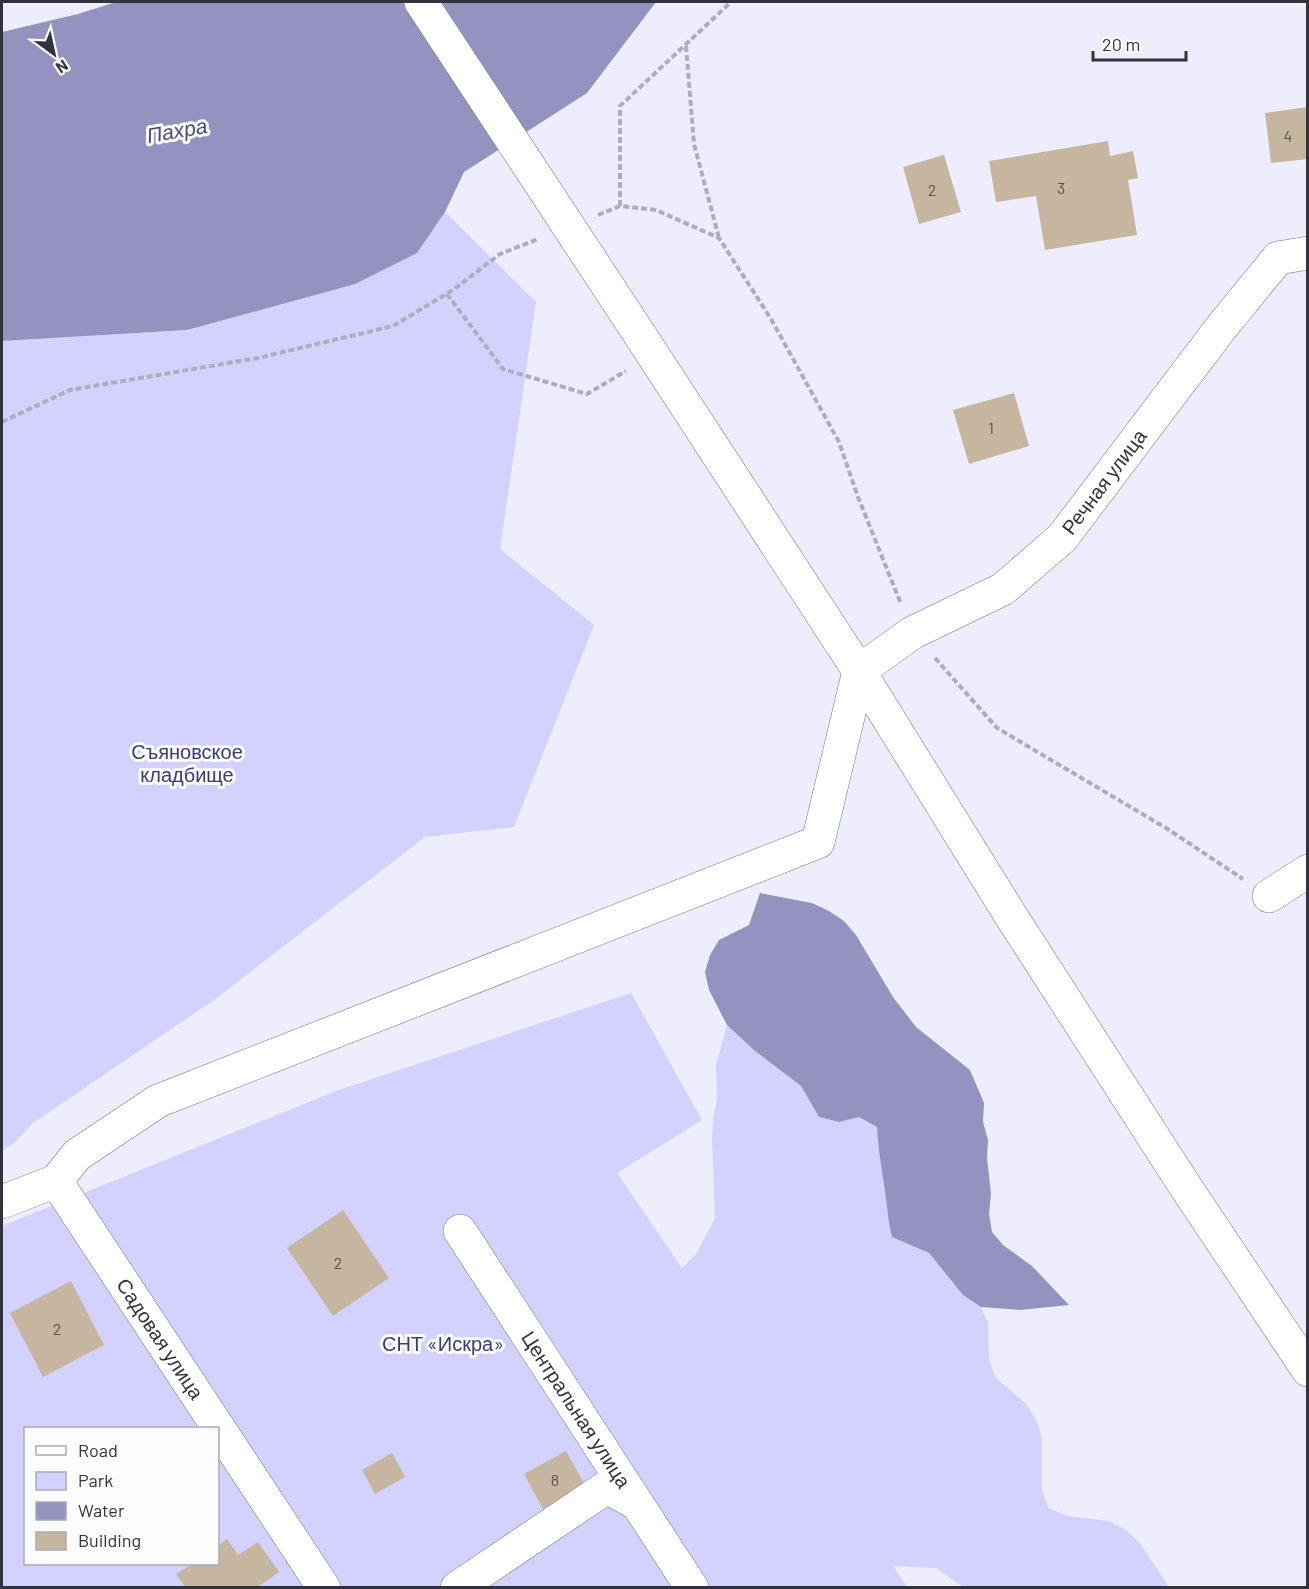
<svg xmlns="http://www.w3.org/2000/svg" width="1309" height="1589" font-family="Barlow,sans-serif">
  <rect width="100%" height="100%" fill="#ededfd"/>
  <path fill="#d3d2ff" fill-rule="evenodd" d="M445,212L536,302L500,549L594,625L514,827L425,837L214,1000L33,1123L14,1143L2,1151V341L187,330L417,253Z
    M631,993L702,1120L617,1173L682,1268L696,1254L715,1218L712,1140L713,1119L717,1100L716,1065L727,1025L755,1051L801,1086L819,1117L839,1122L859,1117L877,1127C878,1152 883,1175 886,1199C888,1213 888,1222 892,1236L929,1253L963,1295L981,1307L988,1323L989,1360L996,1378L1025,1403L1036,1419L1042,1438V1492L1049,1508L1068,1516L1109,1521L1126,1530L1140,1543L1169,1587H963L936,1568L893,1566L907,1587L2,1588V1226L336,1091ZM26,1428H218V1564H26Z"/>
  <path fill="#9493bf" d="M116,2H656L587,93L464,172L445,212L417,253L355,284L187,330L2,341V32L78,14Z
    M760,893L812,903L829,911L844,921L856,935L893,997L916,1027L970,1070L984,1103L983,1122L988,1140L987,1158L991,1194L989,1214L992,1232L1003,1245L1032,1266L1069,1305L1020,1310L981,1307L963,1295L929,1253L892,1237C888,1221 888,1213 886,1199C883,1175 878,1152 877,1127L859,1117L839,1122L819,1117L801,1086L755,1051L727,1025L709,990L705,972L710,955L719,940L749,925Z"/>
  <path fill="#c6b69f" d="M1308,107V159L1271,163L1265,113Z
    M1108,141L1110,156L1133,151L1138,178L1128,180L1137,235L1045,250L1036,196L996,202L989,161Z
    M944,155L961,212L919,224L903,167Z
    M1014,393L1029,446L969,464L953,410Z
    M343,1210L389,1278L333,1316L287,1248Z
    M71,1281L104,1345L43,1377L10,1313Z
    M566,1451L585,1485L543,1509L524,1474Z
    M392,1453L405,1477L375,1494L362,1470Z
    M227,1539L238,1555L258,1542L279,1572L256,1588H186L176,1574L192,1564H218V1546Z"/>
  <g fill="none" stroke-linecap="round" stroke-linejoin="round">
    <defs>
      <g id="minor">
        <path d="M1269,896L1308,871"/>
        <path id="s1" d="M56,1181L324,1588"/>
        <path id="s2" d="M2,1202L56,1181L77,1155L158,1101L818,842L859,671L912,633L1003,589L1062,538L1220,329L1278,258L1308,253"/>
        <path id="s3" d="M460,1231L692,1588"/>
        <path d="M457,1588L607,1487L636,1503"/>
      </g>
      <path id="major" d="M640,335L859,671L1011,916L1187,1189L1308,1370"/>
    </defs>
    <use href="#minor" stroke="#74748c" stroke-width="34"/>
    <use href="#major" stroke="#74748c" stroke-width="34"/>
    <path stroke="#adadbb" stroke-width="4" stroke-dasharray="6 3" stroke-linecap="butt" d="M686,46L694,144L719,238
      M620,206V106L731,2
      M598,215L620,206L656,210L719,238L771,319L839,442L858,497L901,604
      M447,294L503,369L587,394L626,371
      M2,422L70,390L258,358L393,326L453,290L500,254L538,239
      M935,658L997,728L1166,828L1243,879"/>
    <use href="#minor" stroke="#fff" stroke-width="33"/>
    <use href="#major" stroke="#fff" stroke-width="33"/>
    <defs>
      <path id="major-bridge" d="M421,2L640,335"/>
    </defs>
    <use href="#major-bridge" stroke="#74748c" stroke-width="34" stroke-linecap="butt"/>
    <use href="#major-bridge" stroke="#fff" stroke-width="33"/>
  </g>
  <g text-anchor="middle" stroke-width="6" stroke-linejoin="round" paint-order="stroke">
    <g font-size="16" fill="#575355">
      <text x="1288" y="142">4</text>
      <text x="1061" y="194">3</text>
      <text x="932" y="196">2</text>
      <text x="991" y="434">1</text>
      <text x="338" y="1269">2</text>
      <text x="57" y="1335">2</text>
      <text x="555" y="1486">8</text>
    </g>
    <g font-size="20" fill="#32323c" stroke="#fcfcfc">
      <text dy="7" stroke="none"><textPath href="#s2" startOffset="1388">Речная улица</textPath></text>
      <text dy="7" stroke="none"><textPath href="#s1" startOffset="189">Садовая улица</textPath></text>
      <text dy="7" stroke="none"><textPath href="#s3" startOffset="213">Центральная улица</textPath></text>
    </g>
    <g font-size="20" fill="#3f3972" stroke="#fcfcfc">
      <text x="187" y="759">Съяновское<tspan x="187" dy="23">кладбище</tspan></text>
      <text x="443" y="1351">СНТ «Искра»</text>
    </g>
    <g font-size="21" font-style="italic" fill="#4c4881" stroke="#fcfcfc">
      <text transform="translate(177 131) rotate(-10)" y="7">Пахра</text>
    </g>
  </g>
  <rect width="1309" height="1589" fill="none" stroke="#32323c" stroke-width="6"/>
  <rect x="24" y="1427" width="195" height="138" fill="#fcfcfc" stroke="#ababaf" stroke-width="1.5"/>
  <rect x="36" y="1446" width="30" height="9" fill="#ffffff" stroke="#ababaf" stroke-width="1.5"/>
  <text x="78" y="1457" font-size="18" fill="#32323c">Road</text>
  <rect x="36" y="1472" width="30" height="18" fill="#d3d2ff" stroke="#ababaf" stroke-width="1.5"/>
  <text x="78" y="1487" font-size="18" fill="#32323c">Park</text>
  <rect x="36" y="1502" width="30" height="18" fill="#9493bf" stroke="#ababaf" stroke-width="1.5"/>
  <text x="78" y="1517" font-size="18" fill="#32323c">Water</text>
  <rect x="36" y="1532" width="30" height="18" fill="#c6b69f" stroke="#ababaf" stroke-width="1.5"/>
  <text x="78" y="1547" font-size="18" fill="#32323c">Building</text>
  <g transform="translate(54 54) rotate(147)" stroke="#fcfcfc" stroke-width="4.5" paint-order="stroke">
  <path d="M0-4.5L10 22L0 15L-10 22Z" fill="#32323c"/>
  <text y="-9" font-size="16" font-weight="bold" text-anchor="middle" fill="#32323c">N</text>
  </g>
  <path d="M1093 51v9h93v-9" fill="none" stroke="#32323c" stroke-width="3"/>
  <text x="1102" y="51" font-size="18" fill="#32323c" stroke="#fcfcfc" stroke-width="4.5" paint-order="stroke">20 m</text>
</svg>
